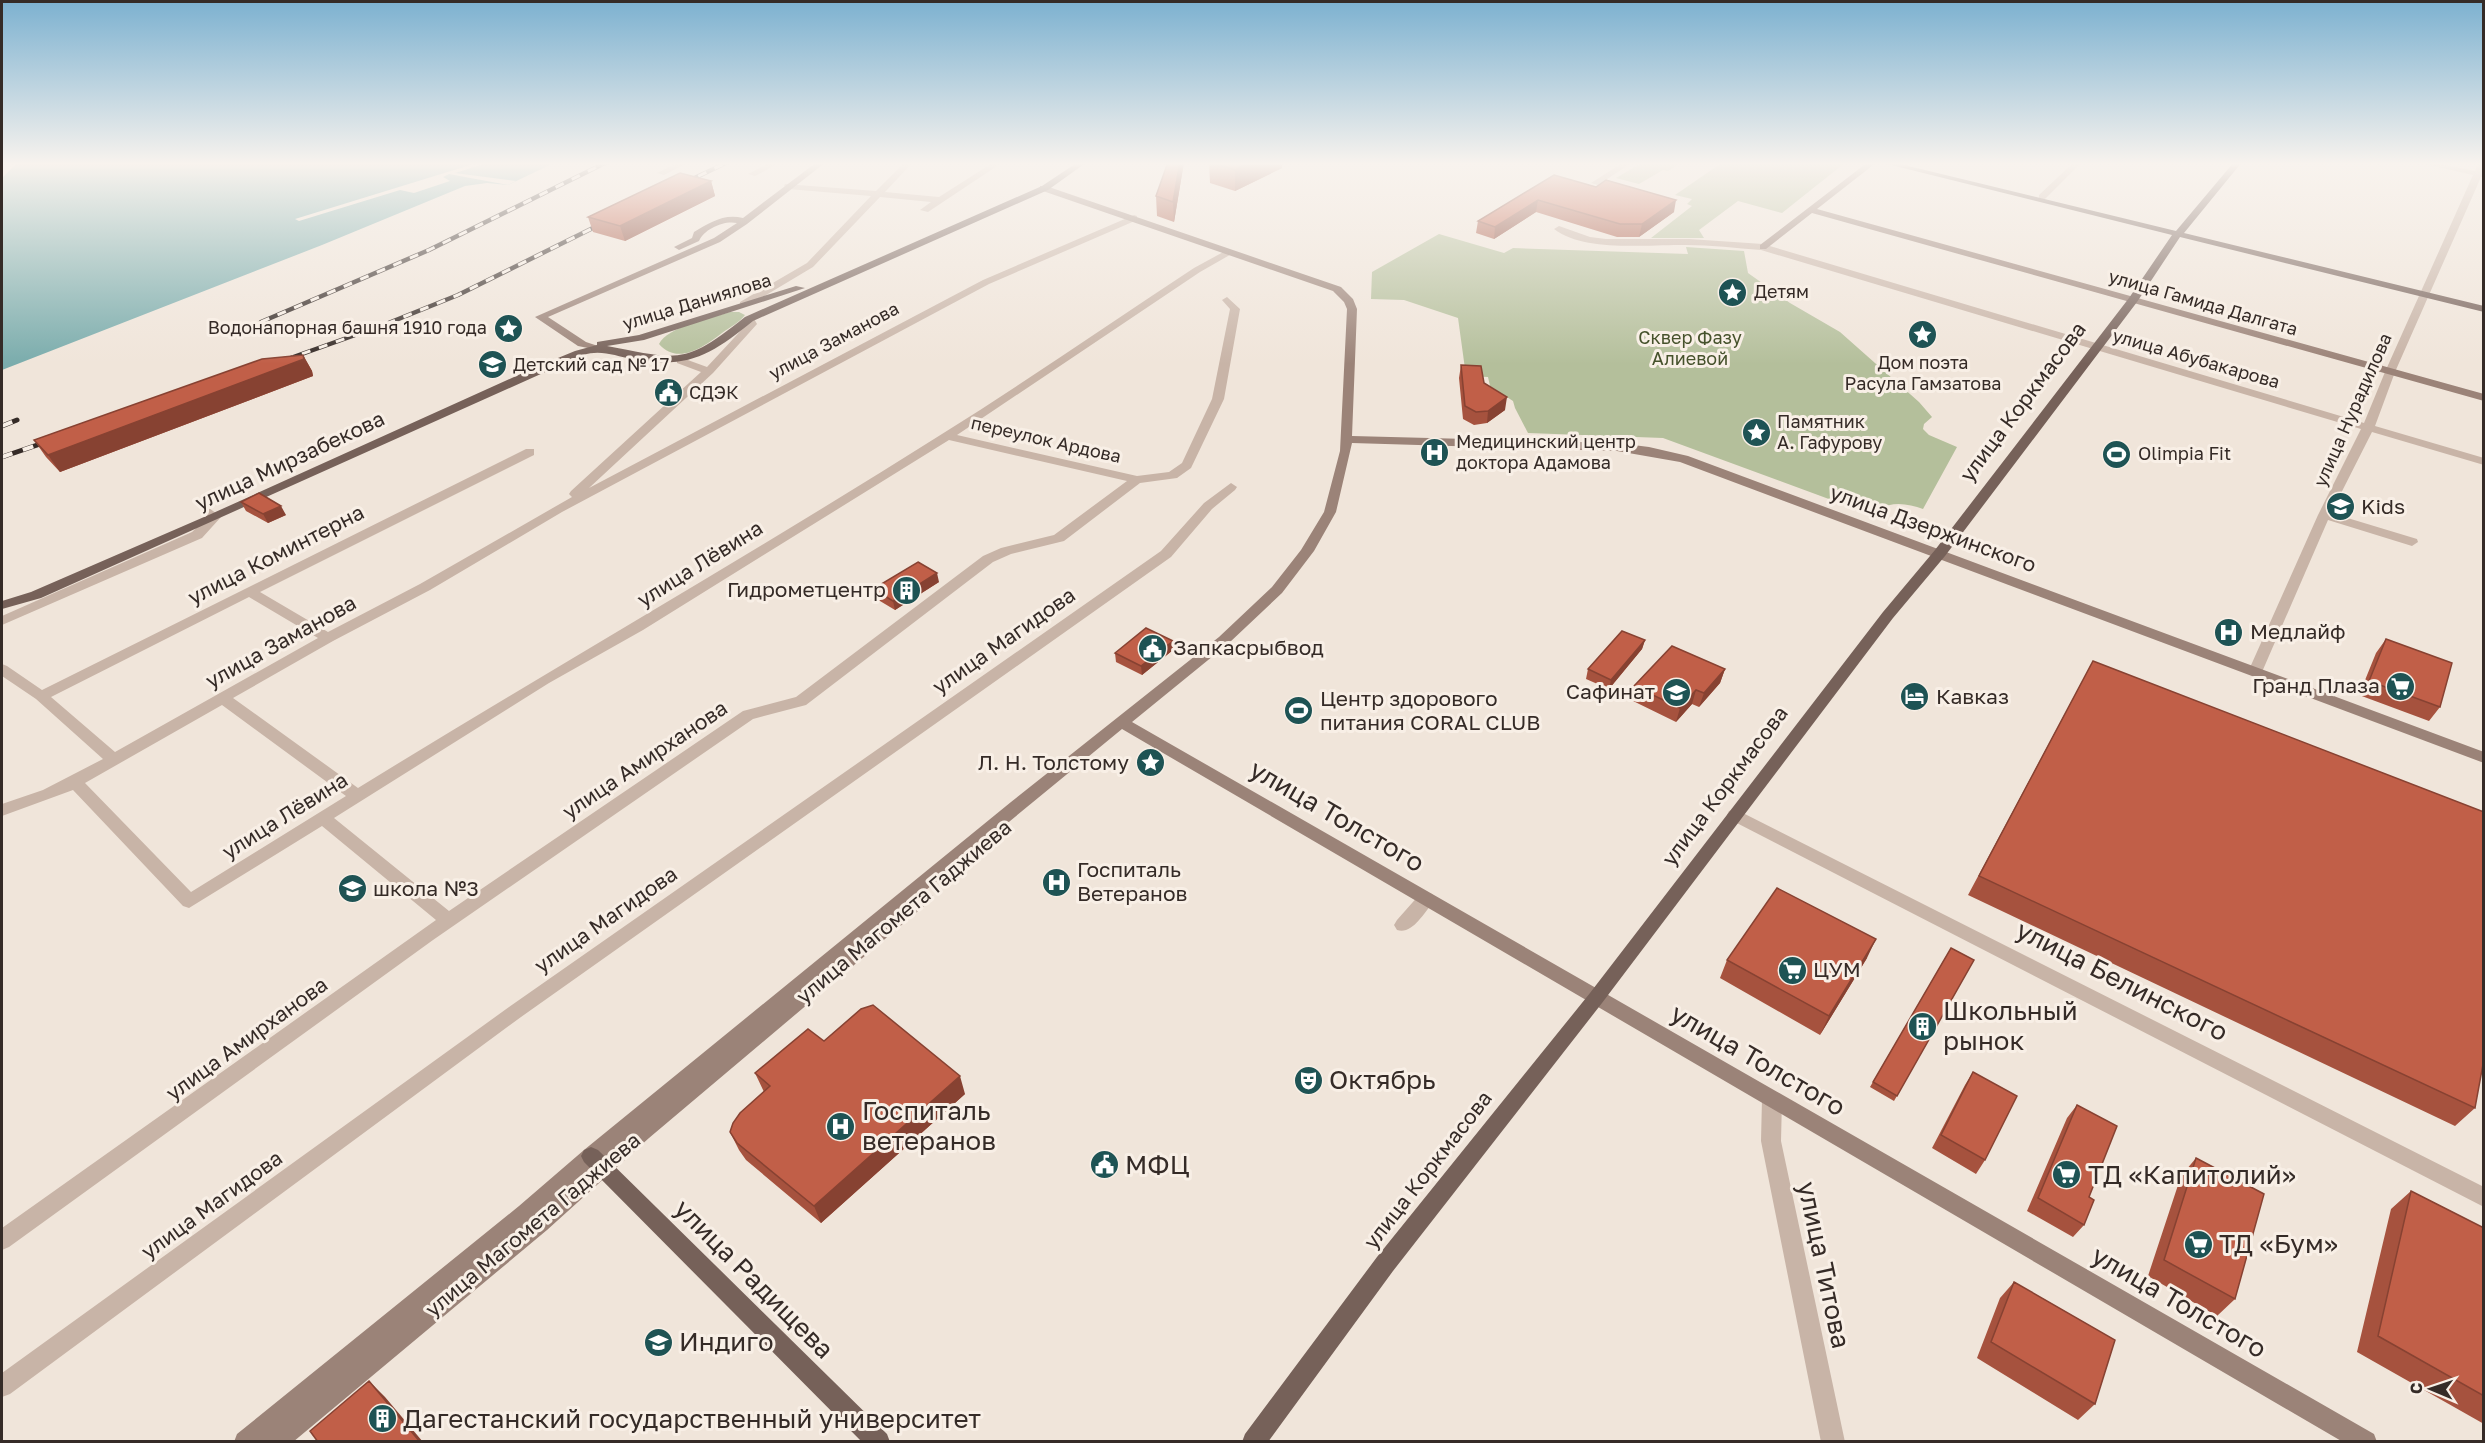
<svg xmlns="http://www.w3.org/2000/svg" width="2485" height="1443" font-family="'Golos Text',sans-serif">
  <rect width="100%" height="100%" fill="#f0e5da"/>
  <path fill="#b4bf9b" d="M1643,162H1676L1680,163L1668,171L1663,170L1639,184L1616,178Z
    M1723,162H1846L1782,213L1738,201L1699,230L1704,238H1651L1692,206L1687,204L1692,199L1675,195Z
    M1439,234L1504,253L1513,248L1688,254L1686,247L1744,251L1748,273L1790,303L1840,332L1919,402L1932,417L1924,424L1923,429L1929,435L1957,447L1923,509C1909,504 1893,501 1879,509L1875,516L1663,438L1528,433L1515,408L1513,401L1490,386L1488,377L1466,376L1458,318L1404,300L1371,299L1372,272Z
    M730,312H739L745,315C740,322 730,327 722,333C705,346 678,366 659,344C667,327 711,318 730,312Z"/>
  <path fill="#7aacac" d="M18,162H556L508,185L487,183L465,186L322,245L2,370V178Z"/>
  <path fill="#f0e5da" d="M480,162H490L455,173L516,181L508,185L449,174L443,177L450,181L414,193L400,190L299,221L295,219Z"/>
  <g fill="none" stroke-linecap="round" stroke-linejoin="round">
    <path fill="#c8b4a7" fill-rule="evenodd" d="M679,162H689L664,175L657,173Z
      M771,162H781L755,176L748,174Z
      M905,162H913L885,192L939,197L994,162H1003L928,212L920,210L931,202L880,197L813,267L748,306H740V302L807,263L871,196L788,189L784,186L785,184L876,191Z
      M1624,162H1633L1598,185L1591,183Z
      M2074,162H2082L2045,199H2039V195Z
      M2416,162H2431L2475,171L2479,162H2484V177H2481L2395,372L2375,426L2484,458V465L2372,432L2331,513L2417,539L2418,542L2412,546L2328,520L2262,672L2255,677L2248,672L2318,515L2361,429L1761,250C1736,248 1711,245 1686,245C1649,244 1585,253 1554,229L1559,226L1590,237L1606,239H1689L1763,244L2364,423L2385,372L2473,175Z
      M1134,215L1137,216V220L989,284L562,512L430,590L333,641L233,698L358,788C551,669 749,556 942,434C1027,381 1110,323 1194,268L1227,250L1235,252L1200,272L957,435L1137,476L1169,472L1182,463L1212,399L1230,309L1222,300L1227,297L1240,309L1224,399L1191,468L1177,478L1140,483L1064,541L1011,554L993,562L806,705L753,719L433,940L9,1247L2,1250V1228L436,920L322,826L189,908L183,906L73,790L2,816V804L43,790L103,759L36,699L2,676V664L7,666L42,690L526,449H534V455L260,592L328,632L420,584L572,497L569,494L571,491L701,372L677,363V359H685L707,367L747,324L744,319L745,317H753L757,324L713,373L589,488L983,280ZM949,440L1127,481L1054,535L1001,548L983,556L796,697L743,711L449,911L334,818L549,683L643,630ZM249,597L318,638L115,752L51,697ZM222,705L346,796L191,892L85,783Z
      M1231,483L1237,487L1235,490L1212,509L1171,557L521,1017L10,1394L2,1397V1373L509,1007L1161,551L1204,503Z
      M209,508L221,517L202,538L2,625V616L192,532L208,517L203,512Z
      M1735,809L2484,1187V1207L1729,819L1727,815L1729,811Z
      M1426,892L1432,894L1435,899L1432,904C1423,914 1412,935 1397,930L1394,925L1397,920L1420,894Z
      M1772,1090L1779,1093L1782,1099L1781,1141L1845,1442H1821L1761,1141L1762,1099L1765,1093Z"/>
    <path fill="#9b8378" fill-rule="evenodd" d="M817,162H826L747,224L720,242L548,317L586,342L598,346V350L578,346L535,317L714,238L737,223C724,220 704,229 699,241L679,250L674,247L692,238L694,232C709,223 724,213 743,218Z
      M1868,162H1877L1817,209L2484,394V401L1812,213L1766,249H1760V245Z
      M1040,186H1046L1341,287L1353,299L1357,309L1352,436L1617,443L1649,447L1688,456L2484,752V763L1680,462L1617,451L1352,443L1336,512L1314,551L1282,593L1229,643L1132,722L2374,1434L2377,1442H2343L1122,729L926,890L933,896L930,901L649,1138L547,1230L293,1442H234L237,1434L519,1206L584,1150L1011,802L1219,637L1272,587L1301,550L1324,512L1340,451L1347,309L1344,302L1333,291L1040,190Z"/>
    <path fill="#766159" fill-rule="evenodd" d="M1078,162H1087L1048,190L753,321C712,354 688,370 633,359C615,356 601,349 583,355L41,598L2,609V601L31,592L211,514L536,367L575,351L597,345V342L639,335L796,286L805,288L644,340L607,346C680,360 685,365 745,317L1042,186Z
      M1879,162H1892L2176,231L2234,162H2242L2184,233L2484,306V312L2180,237L2137,302L1945,556L1893,618L1602,1003L1393,1271L1268,1442H1242L1245,1434L1377,1257L1590,993L1883,612L1935,550L2129,298L2172,235Z
      M591,1147L598,1150L887,1434L890,1442H862L584,1162L581,1156L584,1150Z"/>
    <defs>
      <path id="rail-far1" d="M682,184L728,162
        M261,322L429,250L607,162
        M285,360L386,324L458,295L607,221"/>
      <path id="rail" d="M2,426L17,420
        M2,457L52,440"/>
    </defs>
    <use href="#rail-far1" stroke="#352b27" stroke-width="4.5"/>
    <use href="#rail" stroke="#352b27" stroke-width="5"/>
    <use href="#rail-far1" stroke="#f8efe6" stroke-width="3" stroke-dasharray="9" stroke-linecap="butt"/>
    <use href="#rail" stroke="#f8efe6" stroke-width="4" stroke-dasharray="11" stroke-linecap="butt"/>
  </g>
  <path fill="#a6523e" d="M1168,162H1184L1174,222L1157,216L1156,196Z
    M1209,162L1282,168L1235,191L1210,183Z
    M1554,175L1674,212L1639,237H1617L1536,212L1494,239L1476,233L1478,221Z
    M711,181L715,196L625,241L593,232L588,217Z
    M303,355L312,371L313,376L60,472L46,457L34,440Z
    M1461,365L1484,383L1505,410L1487,423L1474,425L1463,419L1459,378Z
    M241,502L286,515L268,523L246,511Z
    M939,582L895,610L875,598L873,589Z
    M2386,639L2440,707L2429,721L2359,695L2376,653Z
    M1645,640L1642,649L1609,689L1586,679L1588,669Z
    M1173,650L1142,675L1116,662L1115,653Z
    M2093,661L2475,1108L2455,1126L1968,895Z
    M1725,669L1720,683L1699,707L1692,704L1676,722L1631,700L1634,686Z
    M1951,948L1974,960L1894,1101L1870,1087Z
    M1867,958L1820,1035L1720,978L1727,960Z
    M824,1041L965,1094L821,1223L746,1160L739,1150L730,1132L764,1092L755,1073Z
    M1973,1072L1985,1160L1976,1174L1932,1148L1965,1085Z
    M2077,1105L2089,1197L2084,1225L2073,1237L2027,1211L2067,1118Z
    M2196,1158L2235,1299L2217,1316L2148,1276L2181,1176Z
    M2411,1191L2484,1228V1424L2357,1352L2391,1209Z
    M2014,1282L2095,1404L2078,1420L1977,1358L2000,1298Z"/>
  <path fill="#874232" d="M1180,162H1184L1174,222L1173,202Z
    M1251,162H1282V168L1235,191V170Z
    M711,181L715,196L625,241L620,226Z
    M1538,200L1536,212L1494,239L1495,227Z
    M1676,200L1674,212L1639,237L1642,224Z
    M303,355L312,371L313,376L60,472L48,455Z
    M1507,397L1505,410L1487,423L1488,411Z
    M281,506L286,515L268,523L263,514Z
    M937,573L939,582L895,610L893,601Z
    M1645,640L1642,649L1609,689L1611,680Z
    M1173,641V650L1142,675L1141,666Z
    M1725,669L1720,683L1699,707L1704,693Z
    M1696,690L1692,704L1676,722L1680,708Z
    M1876,939L1867,958L1820,1035L1829,1016Z
    M960,1076L965,1094L821,1223L814,1206Z
    M369,1381L385,1397L423,1442H420Z"/>
  <path fill="#c15f48" stroke="#874232" stroke-width="1.5" d="M1168,162H1180L1173,202L1156,196Z
    M1211,162H1251L1235,170Z
    M680,173L711,181L620,226L588,217Z
    M1554,175L1596,187L1606,180L1676,200L1642,224H1620L1538,200L1495,227L1478,221Z
    M303,355L304,359L48,455L34,440L262,359Z
    M1461,365L1481,366L1484,383L1507,397L1488,411L1476,412L1465,406Z
    M259,493L281,506L263,514L241,502Z
    M918,562L937,573L893,601L873,589Z
    M1146,628L1173,641L1141,666L1115,653Z
    M1622,631L1645,640L1611,680L1588,669Z
    M2386,639L2452,663L2440,707L2369,681Z
    M1672,646L1725,669L1704,693L1696,690L1680,708L1634,686Z
    M2093,661L2484,812V1059L2475,1108L1979,876Z
    M1777,888L1876,939L1829,1016L1727,960Z
    M1951,948L1974,960L1897,1096L1873,1082Z
    M873,1005L960,1076L814,1206L737,1143L730,1132L733,1123L740,1113L770,1086L755,1073L808,1029L824,1041L861,1009Z
    M1973,1072L2017,1096L1985,1160L1941,1135Z
    M2077,1105L2117,1126L2089,1197L2094,1200L2084,1225L2038,1198Z
    M2196,1158L2264,1194L2235,1299L2164,1260Z
    M2411,1191L2484,1228V1396L2378,1336Z
    M2014,1282L2115,1340L2095,1404L1991,1342Z
    M369,1381L420,1442H318L310,1431Z"/>
  <linearGradient id="sky" x2="0" y2="1"><stop stop-color="#7cb1d0"/><stop offset="0.45" stop-color="#f8f3ee"/><stop offset="1" stop-color="#f8f3ee" stop-opacity="0"/></linearGradient>
  <rect width="2485" height="364" fill="url(#sky)"/>
  <defs>
    <symbol id="sight-disc" viewBox="-11 -11 22 22"><circle r="9.5" fill="#1e5354" stroke="#f8efe6"/><path d="M0-6L1.8-2.2L6-1.7L2.9 1.2L3.7 5.4L0 3.3L-3.7 5.4L-2.9 1.2L-6-1.7L-1.8-2.2Z" fill="#fff"/></symbol>
    <symbol id="school-disc" viewBox="-11 -11 22 22"><circle r="9.5" fill="#1e5354" stroke="#f8efe6"/><path d="M0-5L7-2L0 1L-7-2ZM-4 1L0 2.5L4 1V4Q0 6-4 4Z" fill="#fff"/></symbol>
    <symbol id="civic-disc" viewBox="-11 -11 22 22"><circle r="9.5" fill="#1e5354" stroke="#f8efe6"/><path d="M-.6-6.5H3V-4.5H.6V-3L4-1V1h2V6H-6V1h2V-1L-.6-3ZM-1.2 2.5V6h2.4V2.5Z" fill="#fff"/></symbol>
    <symbol id="hospital-disc" viewBox="-11 -11 22 22"><circle r="9.5" fill="#1e5354" stroke="#f8efe6"/><path d="M-5-5h3v3.5h4V-5h3V5h-3V1.5h-4V5h-3Z" fill="#fff"/></symbol>
    <symbol id="stadium-disc" viewBox="-11 -11 22 22"><circle r="9.5" fill="#1e5354" stroke="#f8efe6"/><path d="M0-5a6.5 5 0 1 0 0 10a6.5 5 0 1 0 0-10ZM-3.5-1.8h7v3.6h-7Z" fill="#fff"/></symbol>
    <symbol id="building-disc" viewBox="-11 -11 22 22"><circle r="9.5" fill="#1e5354" stroke="#f8efe6"/><path d="M-4-6H4V6H1V3H-1V6H-4ZM-2.5-4.3h1.7v1.8h-1.7ZM.8-4.3h1.7v1.8H.8ZM-2.5-1h1.7V.8h-1.7ZM.8-1h1.7V.8H.8Z" fill="#fff"/></symbol>
    <symbol id="supermarket-disc" viewBox="-11 -11 22 22"><circle r="9.5" fill="#1e5354" stroke="#f8efe6"/><path d="M-6-5.5h2.5l.6 2H6L4.5 2H-2.5L-4.4-4H-6ZM-1.5 3.2a1.3 1.3 0 1 0 .1 0ZM3 3.2a1.3 1.3 0 1 0 .1 0Z" fill="#fff"/></symbol>
    <symbol id="hotel-disc" viewBox="-11 -11 22 22"><circle r="9.5" fill="#1e5354" stroke="#f8efe6"/><path d="M-6-4.5h1.5V1H6V5H4.5V3h-9V5H-6ZM-4 0a1.8 1.8 0 1 1 3.6 0ZM.5 0V-2.5h3Q6-2.5 6 0Z" fill="#fff"/></symbol>
    <symbol id="theatre-disc" viewBox="-11 -11 22 22"><circle r="9.5" fill="#1e5354" stroke="#f8efe6"/><path d="M-5-5.5Q0-4 5-5.5V0Q5 5 0 6Q-5 5-5 0ZM-3.3-2.5H-1v1.5H-3.3ZM1-2.5H3.3v1.5H1ZM-2.8 1Q0 5.5 2.8 1Z" fill="#fff"/></symbol>
  </defs>
  <g fill-rule="evenodd">
    <use href="#sight-disc" x="1716" y="276" width="33" height="33"/>
    <use href="#sight-disc" x="492" y="312" width="33" height="33"/>
    <use href="#sight-disc" x="1906" y="318" width="33" height="33"/>
    <use href="#school-disc" x="476" y="348" width="33" height="33"/>
    <use href="#civic-disc" x="652" y="376" width="33" height="33"/>
    <use href="#sight-disc" x="1740" y="416" width="33" height="33"/>
    <use href="#hospital-disc" x="1418" y="436" width="33" height="33"/>
    <use href="#stadium-disc" x="2100" y="438" width="33" height="33"/>
    <use href="#school-disc" x="2324" y="490" width="33" height="33"/>
    <use href="#building-disc" x="890" y="574" width="33" height="33"/>
    <use href="#hospital-disc" x="2212" y="616" width="33" height="33"/>
    <use href="#civic-disc" x="1136" y="632" width="33" height="33"/>
    <use href="#supermarket-disc" x="2384" y="670" width="33" height="33"/>
    <use href="#school-disc" x="1660" y="676" width="33" height="33"/>
    <use href="#hotel-disc" x="1898" y="680" width="33" height="33"/>
    <use href="#stadium-disc" x="1282" y="694" width="33" height="33"/>
    <use href="#sight-disc" x="1134" y="746" width="33" height="33"/>
    <use href="#hospital-disc" x="1040" y="866" width="33" height="33"/>
    <use href="#school-disc" x="336" y="872" width="33" height="33"/>
    <use href="#supermarket-disc" x="1776" y="954" width="33" height="33"/>
    <use href="#building-disc" x="1906" y="1010" width="33" height="33"/>
    <use href="#theatre-disc" x="1292" y="1064" width="33" height="33"/>
    <use href="#hospital-disc" x="824" y="1110" width="33" height="33"/>
    <use href="#civic-disc" x="1088" y="1148" width="33" height="33"/>
    <use href="#supermarket-disc" x="2050" y="1158" width="33" height="33"/>
    <use href="#supermarket-disc" x="2182" y="1228" width="33" height="33"/>
    <use href="#school-disc" x="642" y="1326" width="33" height="33"/>
    <use href="#building-disc" x="366" y="1402" width="33" height="33"/>
  </g>
  <g text-anchor="middle" stroke-width="6" stroke-linejoin="round" paint-order="stroke">
    <g font-size="18" fill="#352b27" stroke="#f8efe6" text-anchor="start">
      <text x="1754" y="298">Детям</text>
      <text x="487" y="334" text-anchor="end">Водонапорная башня 1910 года</text>
      <text x="1923" y="369" text-anchor="middle">Дом поэта<tspan x="1923" dy="21">Расула Гамзатова</tspan></text>
      <text x="513" y="371">Детский сад № 17</text>
      <text x="689" y="399">СДЭК</text>
      <text x="1777" y="428">Памятник<tspan x="1777" dy="21">А. Гафурову</tspan></text>
      <text x="1456" y="448">Медицинский центр<tspan x="1456" dy="21">доктора Адамова</tspan></text>
      <text x="2138" y="460">Olimpia Fit</text>
    </g>
    <g font-size="18" fill="#352b27" stroke="#f8efe6">
      <text transform="translate(697 302) rotate(-17)" y="6">улица Даниялова</text>
      <text transform="translate(2203 303) rotate(16)" y="6">улица Гамида Далгата</text>
      <text transform="translate(834 341) rotate(-28)" y="6">улица Заманова</text>
      <text transform="translate(2196 359) rotate(16)" y="6">улица Абубакарова</text>
      <text transform="translate(2353 410) rotate(-66)" y="6">улица Нурадилова</text>
      <text transform="translate(1046 440) rotate(13)" y="6">переулок Ардова</text>
    </g>
    <g font-size="18" fill="#46522c" stroke="#f8efe6">
      <text x="1690" y="344">Сквер Фазу<tspan x="1690" dy="21">Алиевой</tspan></text>
    </g>
    <g font-size="21" fill="#352b27" stroke="#f8efe6">
      <text transform="translate(2023 402) rotate(-53)" y="7">улица Коркмасова</text>
      <text transform="translate(290 461) rotate(-25)" y="7">улица Мирзабекова</text>
      <text transform="translate(1933 529) rotate(20)" y="7">улица Дзержинского</text>
      <text transform="translate(276 555) rotate(-27)" y="7">улица Коминтерна</text>
      <text transform="translate(700 564) rotate(-32)" y="7">улица Лёвина</text>
      <text transform="translate(1004 641) rotate(-35)" y="7">улица Магидова</text>
      <text transform="translate(281 642) rotate(-29)" y="7">улица Заманова</text>
      <text transform="translate(645 760) rotate(-34)" y="7">улица Амирханова</text>
      <text transform="translate(1725 786) rotate(-53)" y="7">улица Коркмасова</text>
      <text transform="translate(285 816) rotate(-32)" y="7">улица Лёвина</text>
      <text transform="translate(904 912) rotate(-40)" y="7">улица Магомета Гаджиева</text>
      <text transform="translate(606 920) rotate(-35)" y="7">улица Магидова</text>
      <text transform="translate(247 1039) rotate(-36)" y="7">улица Амирханова</text>
      <text transform="translate(1428 1170) rotate(-52)" y="7">улица Коркмасова</text>
      <text transform="translate(212 1205) rotate(-36)" y="7">улица Магидова</text>
      <text transform="translate(533 1225) rotate(-40)" y="7">улица Магомета Гаджиева</text>
    </g>
    <g font-size="21" fill="#352b27" stroke="#f8efe6" text-anchor="start">
      <text x="2361" y="514">Kids</text>
      <text x="886" y="597" text-anchor="end">Гидрометцентр</text>
      <text x="2250" y="639">Медлайф</text>
      <text x="1173" y="655">Запкасрыбвод</text>
      <text x="2380" y="693" text-anchor="end">Гранд Плаза</text>
      <text x="1655" y="699" text-anchor="end">Сафинат</text>
      <text x="1936" y="704">Кавказ</text>
      <text x="1320" y="706">Центр здорового<tspan x="1320" dy="24">питания CORAL CLUB</tspan></text>
      <text x="1129" y="770" text-anchor="end">Л. Н. Толстому</text>
      <text x="1077" y="877">Госпиталь<tspan x="1077" dy="24">Ветеранов</tspan></text>
      <text x="373" y="896">школа №3</text>
      <text x="1813" y="977">ЦУМ</text>
    </g>
    <g font-size="26" fill="#352b27" stroke="#f8efe6">
      <text transform="translate(1337 816) rotate(30)" y="9">улица Толстого</text>
      <text transform="translate(2122 981) rotate(27)" y="9">улица Белинского</text>
      <text transform="translate(1758 1060) rotate(30)" y="9">улица Толстого</text>
      <text transform="translate(1824 1265) rotate(78)" y="9">улица Титова</text>
      <text transform="translate(754 1279) rotate(45)" y="9">улица Радищева</text>
      <text transform="translate(2179 1302) rotate(30)" y="9">улица Толстого</text>
    </g>
    <g font-size="26" fill="#352b27" stroke="#f8efe6" text-anchor="start">
      <text x="1943" y="1020">Школьный<tspan x="1943" dy="30">рынок</tspan></text>
      <text x="1329" y="1089">Октябрь</text>
      <text x="862" y="1120">Госпиталь<tspan x="862" dy="30">ветеранов</tspan></text>
      <text x="1125" y="1174">МФЦ</text>
      <text x="2088" y="1184">ТД «Капитолий»</text>
      <text x="2219" y="1253">ТД «Бум»</text>
      <text x="679" y="1351">Индиго</text>
      <text x="403" y="1428">Дагестанский государственный университет</text>
    </g>
  </g>
  <rect width="2485" height="1443" fill="none" stroke="#352b27" stroke-width="6"/>
  <g transform="translate(2431 1389) rotate(272)" stroke="#f8efe6" stroke-width="4.5" paint-order="stroke">
  <path d="M0-4.5L10 22L0 15L-10 22Z" fill="#352b27"/>
  <text y="-9" font-size="16" font-weight="bold" text-anchor="middle" fill="#352b27">С</text>
  </g>
</svg>
